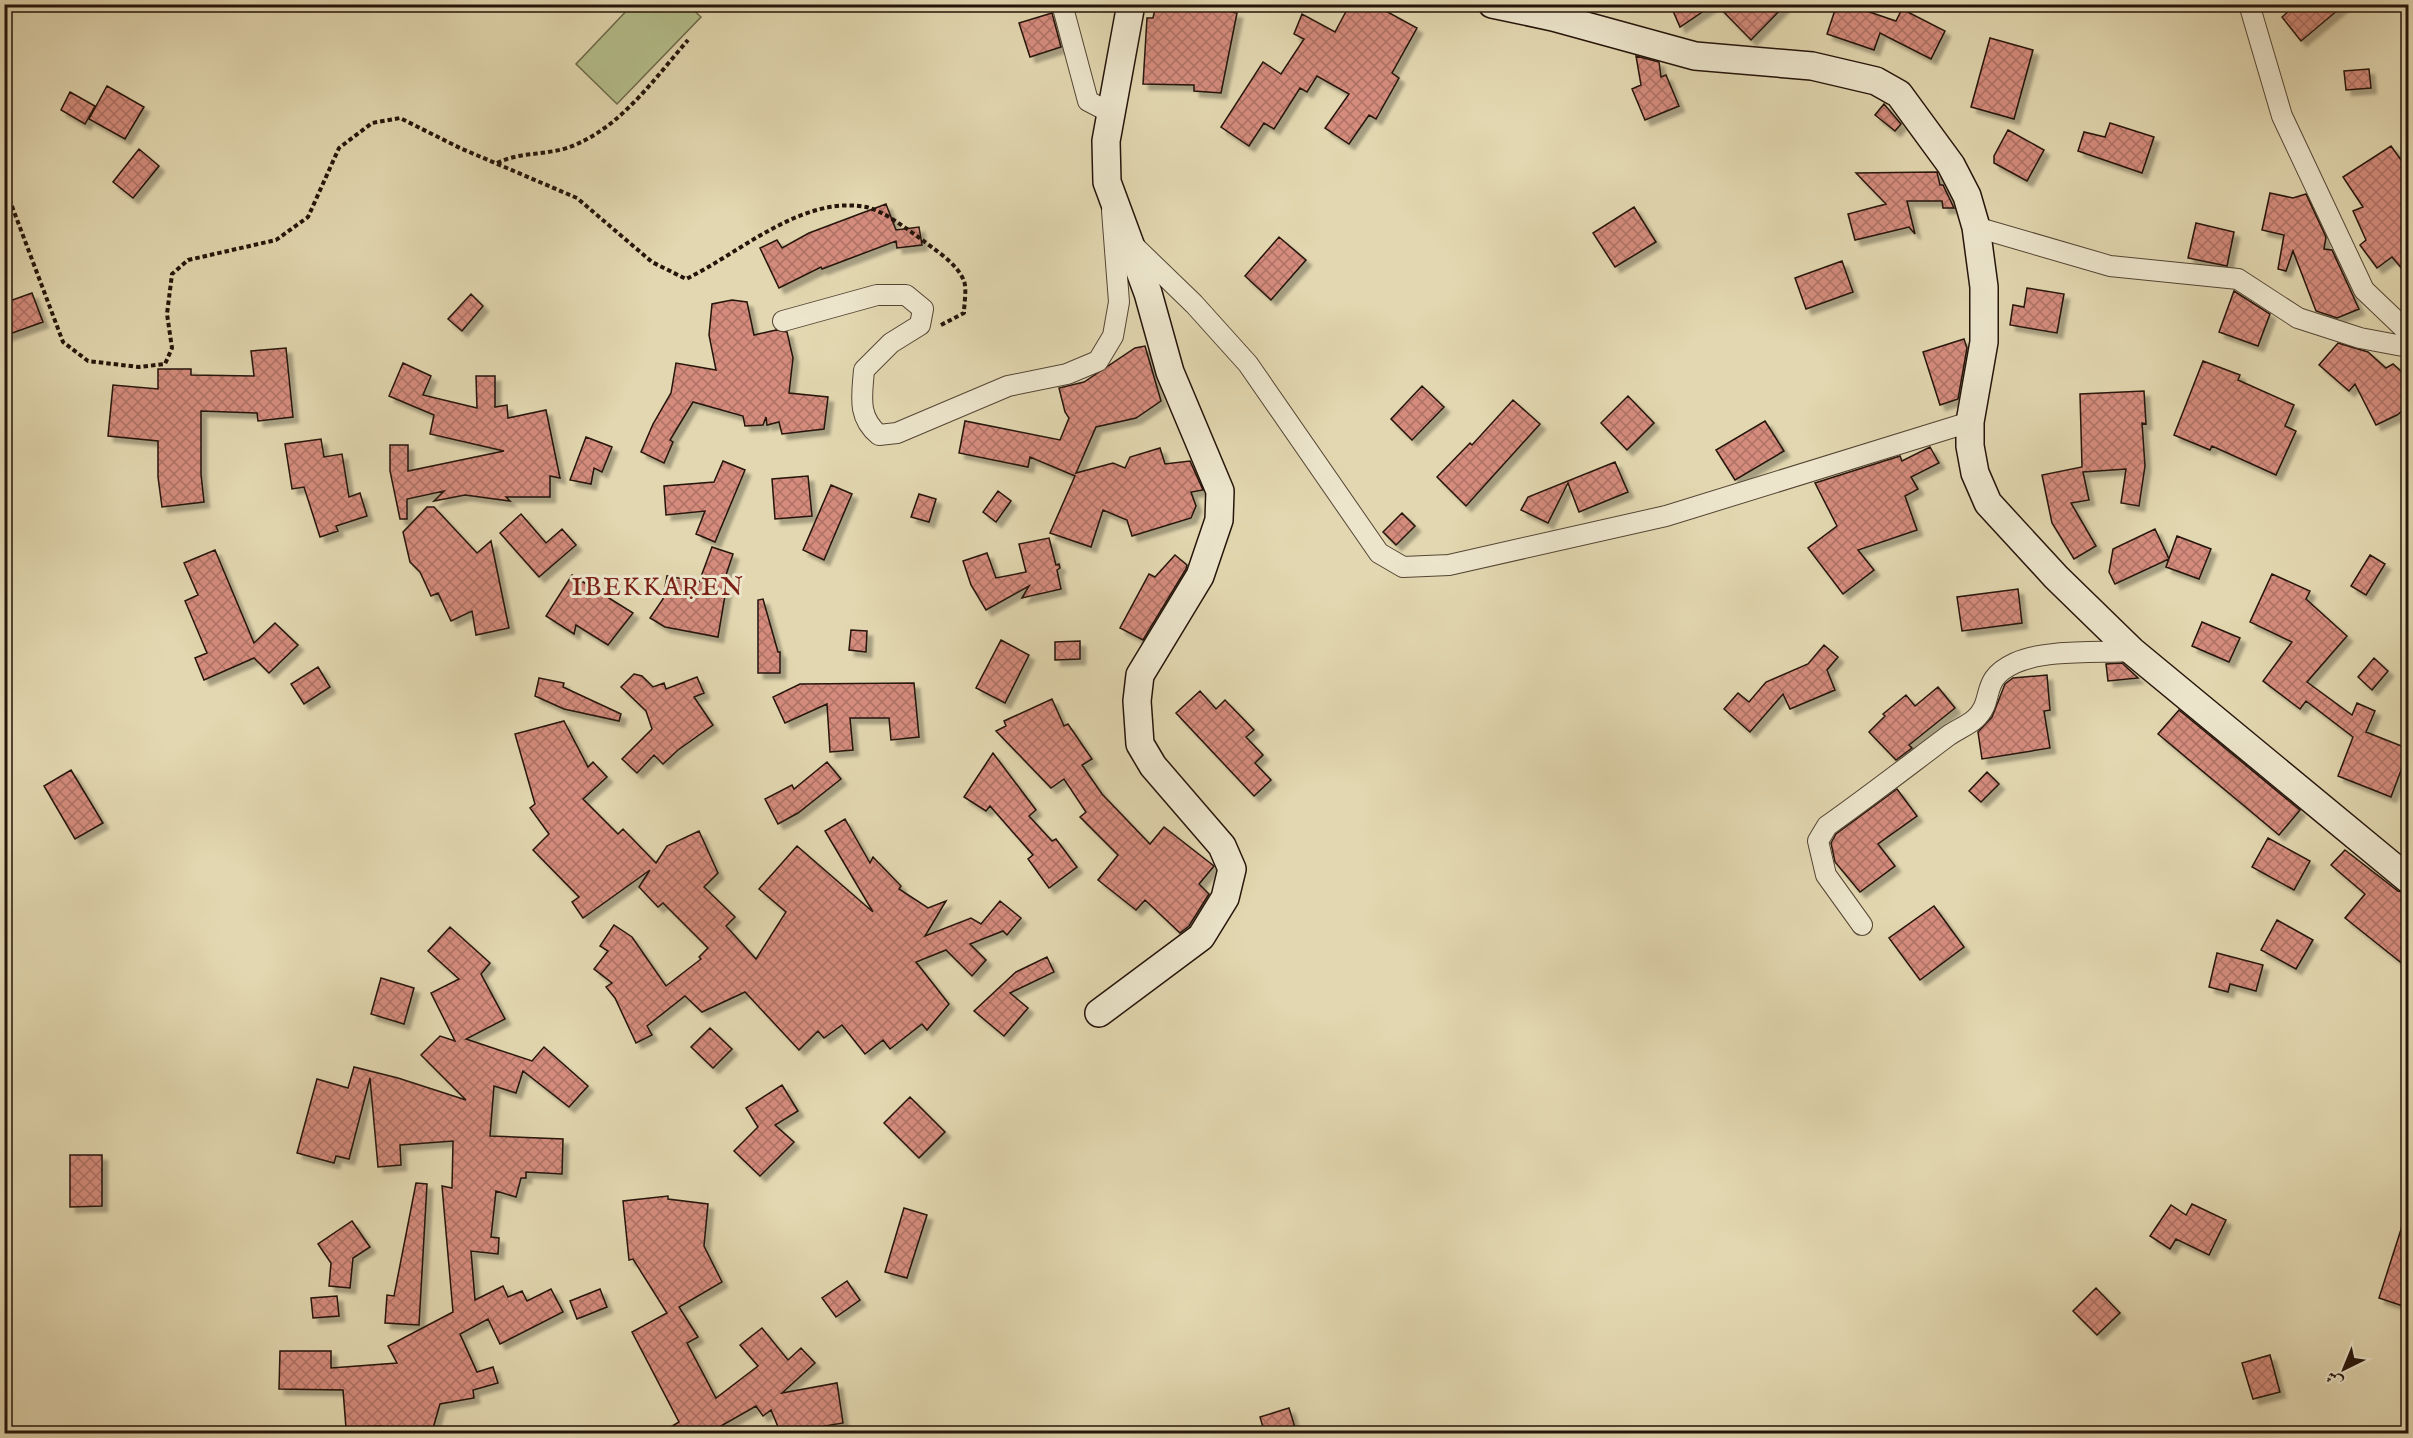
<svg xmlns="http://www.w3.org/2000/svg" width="2413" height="1438" font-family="'IM FELL English',Amiri,serif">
  <defs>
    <pattern id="building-cross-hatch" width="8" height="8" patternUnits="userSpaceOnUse" patternTransform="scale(1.5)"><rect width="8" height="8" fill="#d58c7d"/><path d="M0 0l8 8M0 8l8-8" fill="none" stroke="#ad7165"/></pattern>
    <filter id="shadow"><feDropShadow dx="5.5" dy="5.5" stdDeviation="1.5" flood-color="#0004"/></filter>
  </defs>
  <rect width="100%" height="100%" fill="#e2d7b0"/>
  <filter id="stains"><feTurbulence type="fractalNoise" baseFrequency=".00333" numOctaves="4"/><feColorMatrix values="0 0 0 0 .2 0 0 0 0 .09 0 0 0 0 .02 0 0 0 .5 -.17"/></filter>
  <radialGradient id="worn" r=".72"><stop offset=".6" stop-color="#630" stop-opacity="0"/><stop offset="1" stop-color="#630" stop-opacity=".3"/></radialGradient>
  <path fill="#b4be8b" stroke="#6c694a" stroke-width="1.5" d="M632,5H688L701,17L617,104L576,64Z"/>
  <path fill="url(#building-cross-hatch)" stroke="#25140a" stroke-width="1.5" filter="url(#shadow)" d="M1156,4H1220L1219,9L1237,13L1221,93L1194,91V85L1143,84L1147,18H1153Z
    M1350,4H1373L1417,28L1392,73L1399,78L1376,119L1369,115L1349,144L1325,128L1349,94L1317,76L1307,92L1300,88L1274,129L1264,123L1249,146L1221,127L1263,62L1281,74L1304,39L1294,34L1302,14L1335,32Z
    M1670,4H1714L1680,27Z
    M1716,4H1786L1751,40Z
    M1837,4H1846L1896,21L1902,9L1945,31L1931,59L1880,33L1874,50L1827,34Z
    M2297,4H2345L2301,41L2282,17Z
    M1052,13L1061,47L1030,57L1019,23Z
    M1990,38L2033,50L2014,119L1971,107Z
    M1636,56L1659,62L1661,77L1666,75L1679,106L1645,120L1632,89L1641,85Z
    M2369,69L2371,88L2346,90L2344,71Z
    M107,86L144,107L125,139L89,119Z
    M70,92L95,106L85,124L61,110Z
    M1884,104L1901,124L1895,131L1875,115Z
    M2110,123L2154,137L2142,173L2078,151L2084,132L2105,137Z
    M2008,130L2044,150L2027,181L1994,163V156Z
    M2391,146L2409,171V277L2392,257L2377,268L2360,245L2366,240L2353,211L2363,207L2343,177Z
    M139,149L159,166L133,198L113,182Z
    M1937,172L1940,185H1943L1954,208H1943L1942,201H1907L1915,234L1909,227L1855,240L1848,214L1886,204L1856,173Z
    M2270,193L2293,198L2306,194L2326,237L2324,249L2332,250L2359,309L2337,318L2316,311L2293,251L2286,271L2278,269L2284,235L2262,230Z
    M886,204L896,230L919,227L922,245L897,248L896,241L822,269L821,267L779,288L760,248L777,240L782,248L809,233Z
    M1634,207L1656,242L1615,267L1593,233Z
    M2196,223L2234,232L2227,266L2188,258Z
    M1279,237L1306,260L1271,300L1245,276Z
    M1842,261L1853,292L1806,309L1795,278Z
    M2027,288L2064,294L2057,333L2010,325L2013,305L2024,307Z
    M2234,291L2270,314L2258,346L2219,332Z
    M32,293L43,322L4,336V303Z
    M471,294L483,306L462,331L448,319Z
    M732,300L747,302L754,335L776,330L787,332L793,358L789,393L828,397L824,429L782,434L779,422L767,425L766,417L763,425L745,426L743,416L693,402L670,440L673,442L664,463L641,452L653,424L671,393L676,363L716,370L709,335L712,304Z
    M1964,339L1967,348L1958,399L1940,405L1923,352Z
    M2338,343L2368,352L2386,368L2393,364L2409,378V405L2397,415L2376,425L2355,384L2349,391L2319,365Z
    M1145,346L1161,401L1136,418L1096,427L1076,473L1113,463L1125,468L1130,457L1160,448L1165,464L1190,461L1203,490L1191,492L1196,506L1191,518L1132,536L1127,520L1103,510L1091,547L1050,533L1075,476L1030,457L1028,467L959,453L965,421L1060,440L1069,418L1065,412L1059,388L1084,382L1135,348Z
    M286,348L293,417L258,421L257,413L201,411V474L204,502L162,507L158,477V441L108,436L113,385L158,389V369H191V375L254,376L251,351Z
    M2203,361L2240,375L2238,380L2294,405L2285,426L2296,431L2276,475L2212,446L2210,450L2174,435Z
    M403,363L431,376L423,395L477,408L476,376H495V407L507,405L508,418L546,410L560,478L550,476V497H506L510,501L465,495L434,501L444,491L407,499V519H400L390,471V445H408V471L504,451L430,434L434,415L389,396Z
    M1422,386L1444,407L1412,440L1391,419Z
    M2144,391L2146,424L2142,423L2145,466L2139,506L2121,503L2126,469L2083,472L2089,500L2071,503L2096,546L2074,559L2052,523L2042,475L2082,467L2080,394Z
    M1628,396L1654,423L1627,450L1601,423Z
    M1513,400L1540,424L1466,506L1437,477L1470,443L1472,445Z
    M1765,421L1784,451L1735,480L1716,450Z
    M586,437L612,447L602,472L594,468L591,484L570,480Z
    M321,439L324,457L342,454L349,497L360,493L367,516L336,526L338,531L320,537L304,487L292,489L285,444Z
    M1930,447L1939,463L1911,477L1918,489L1905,496L1917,530L1858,550L1874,570L1843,594L1808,548L1837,526L1815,483L1900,456L1902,461Z
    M723,461L745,470L715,542L696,534L705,511L666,515L664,486L714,482Z
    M1615,462L1628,492L1579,512L1568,483L1548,523L1521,510L1528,497Z
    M808,476L812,516L775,519L772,479Z
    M831,485L852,494L824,560L803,550Z
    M998,491L1011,501L996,522L983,512Z
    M919,494L936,499L929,522L911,517Z
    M427,507H434L477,553L491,541L509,628L476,635L472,611L451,621L438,593L431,596L420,572L410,562L403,532Z
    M1402,513L1415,526L1396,545L1383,532Z
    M521,514L546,543L562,529L576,545L539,577L500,533Z
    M2155,529L2169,559L2115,584L2109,572L2113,549Z
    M2177,536L2211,549L2199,579L2166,567Z
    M1049,538L1056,565L1059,564L1060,568L1057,570L1061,589L1022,598L1029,586L986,610L971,585L963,561L987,553L996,578L1026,572L1019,544Z
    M712,547L733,554L725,578H728L718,637L665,627L650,618L663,599L667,576L699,582Z
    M215,550L254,643L275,623L298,645L269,673L254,658L204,680L195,658L207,653L185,601L198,595L184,563Z
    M1175,555L1187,565L1186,569L1143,640L1120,628L1149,574L1155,577Z
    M2370,555L2385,564L2366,595L2351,586Z
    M2272,574L2310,591L2306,599L2347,636L2307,682L2352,715L2357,703L2375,711L2366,732L2409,749L2391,797L2338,776L2353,737L2306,701L2300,709L2263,681L2292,642L2250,622Z
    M572,575L633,613L608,645L576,625L574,634L546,616Z
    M2018,589L2022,623L1962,631L1957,597Z
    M763,599L778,652H780V673H758V600Z
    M2202,622L2240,638L2229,662L2192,646Z
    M851,630L867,631L866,652L849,650Z
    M1001,640L1029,655L1005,703L976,688Z
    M1080,641V659L1055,660V642Z
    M1824,645L1838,657L1827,670L1835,690L1790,709L1783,694L1750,732L1724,709L1738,693L1749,702L1766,682L1808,664Z
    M2374,658L2388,671L2372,690L2358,677Z
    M2122,663L2138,678L2108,681L2106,664Z
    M318,667L330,687L304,704L291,684Z
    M634,674L642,676L653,687L664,683L666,689L697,677L704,693L694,697L713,725L678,750L663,764L654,755L637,773L622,759L652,729L646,711L621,687Z
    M2047,675L2050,710L2044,711L2050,748L1982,759L1978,732L1992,717L2005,684L2013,678Z
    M539,678L564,683L563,687L621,714L619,721L564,709L535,696Z
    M914,683L919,737L891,740L889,718H850L853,750L830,752L827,704L785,723L773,697L800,684Z
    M1938,687L1955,708L1909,745L1912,748L1896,760L1869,732L1885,716L1883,714L1906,695L1915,706Z
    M1200,691L1216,709L1225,700L1254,730L1246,737L1263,755L1255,763L1271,780L1254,796L1176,713Z
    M1052,699L1064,726L1068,724L1092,759L1082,765L1102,794L1150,844L1164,827L1214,866L1199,884L1209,894L1189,926L1180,933L1145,900L1136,910L1098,880L1118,855L1080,817L1086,812L1064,779L1051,788L996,731L1006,726L1004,721Z
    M2179,710L2300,810L2279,835L2158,734Z
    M564,721L588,767L593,762L607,777L583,799L618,834L623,829L656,863L667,846L699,831L718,873L704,887L735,917L726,926L756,959L786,912L759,889L797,846L873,912L825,831L845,819L870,863L873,857L901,886L899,889L928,908L946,901L925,936L971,918L981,924L1000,901L1021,918L1007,935L1003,931L970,944L986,960L972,976L946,950L916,962L949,1004L927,1030L922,1024L890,1049L883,1040L865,1054L842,1025L824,1038L818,1031L799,1050L745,992L702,1012L685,996L647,1026L652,1035L636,1043L615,998L606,987L612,983L594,969L608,951L600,946L614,925L632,937L666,986L701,959L699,957L708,948L663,903L658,907L639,887L650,870L583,918L572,902L579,897L533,850L549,834L530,808L535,804L515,734Z
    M993,753L1036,810L1029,816L1052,841L1056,839L1077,867L1049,888L1028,859L1033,855L990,806L986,811L964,797Z
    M827,762L841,779L798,813L778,824L765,799L792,785L794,789Z
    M71,770L103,823L75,839L44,786Z
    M1987,772L1999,784L1981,802L1969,791Z
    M1897,789L1917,816L1878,844L1895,866L1860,892L1835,862L1831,843L1836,834Z
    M2268,838L2310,861L2294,890L2252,867Z
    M2345,850L2398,891L2409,894V969L2345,918L2365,894L2331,865Z
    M1934,906L1964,947L1920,980L1889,938Z
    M2277,920L2313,940L2296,969L2261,950Z
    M450,927L490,963L481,974L505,1019L466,1039L532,1061L544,1047L588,1086L569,1107L523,1071L516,1093L494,1086L490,1136L563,1139L562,1174L526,1172V1178H521L516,1197L496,1191L491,1237L499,1238L498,1254L471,1251L475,1300L503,1286L508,1297L522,1291L527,1301L551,1289L563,1312L500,1344L488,1319L460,1334L477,1372L493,1367L498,1383L473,1390L474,1398L440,1404L432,1432L379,1426L346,1428L343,1390L279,1389L280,1351H331V1368L397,1363L388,1346L453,1312L442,1186L452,1188L453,1141L400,1145L401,1165L378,1167L370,1078L349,1159L336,1156L334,1163L297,1153L317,1079L348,1088L354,1067L398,1078L466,1100L421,1055L440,1036L455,1041L431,993L459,979L428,951Z
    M2217,953L2263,965L2256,991L2230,984L2228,992L2209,987Z
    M1047,957L1054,972L1010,993L1028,1008L1004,1036L974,1011L1016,972Z
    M381,978L414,988L404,1024L371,1014Z
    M710,1028L732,1049L713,1068L691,1047Z
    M782,1085L798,1111L775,1125L794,1142L760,1176L734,1151L758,1127L746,1108Z
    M910,1097L945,1132L919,1158L884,1123Z
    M70,1155H102V1206L70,1207Z
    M416,1183L427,1184L419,1325L385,1323L387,1295L394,1296Z
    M668,1196V1199L708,1204L704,1246L722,1282L679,1307L698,1337L687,1343L716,1398L758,1366L740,1345L762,1328L788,1360L801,1348L815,1363L782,1393L837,1383L843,1423L819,1427L824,1434H781L771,1410L763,1416L756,1406L707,1434H659L679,1422L632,1332L667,1313L633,1259L629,1260L623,1201Z
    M2192,1204L2226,1220L2209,1255L2176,1239L2170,1249L2150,1236L2171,1205L2186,1215Z
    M904,1208L927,1215L907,1278L885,1272Z
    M2405,1217L2409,1218V1298L2406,1307L2379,1298Z
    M352,1221L370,1247L353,1258L350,1288L329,1286L331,1263L318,1244Z
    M847,1281L860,1300L836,1317L822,1298Z
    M2096,1288L2120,1313L2097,1335L2073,1311Z
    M600,1289L607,1307L577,1319L570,1301Z
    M337,1296L339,1316L313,1318L311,1298Z
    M2270,1355L2280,1392L2253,1399L2242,1363Z
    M1289,1408L1297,1434H1265L1260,1417Z"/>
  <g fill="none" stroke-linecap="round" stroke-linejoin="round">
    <defs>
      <path id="street" d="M1062,4L1088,101L1111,113
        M2249,4L2282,116L2364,290L2408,332
        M1976,227L2110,266L2238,279L2298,318L2360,338L2408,347
        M1132,244L1194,304L1248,364L1379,553L1403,567L1449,565L1666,516L1970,422
        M783,321L877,295H906L923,309L920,325L891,343L864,370C862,396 857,417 879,435L897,433L1008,386L1067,374L1098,361L1113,336L1119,302L1112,211
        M1862,925L1826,875L1818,841L1827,826C1868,797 1908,766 1948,736C1956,730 1967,726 1975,719C1996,700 1978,680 2015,663C2045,649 2098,653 2132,651"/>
      <path id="secondary" d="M1492,4L1553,17L1695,56L1812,66L1876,81L1899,94L1951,165L1967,196L1976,227L1984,287V342L1970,422V446L1975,473L1988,503L2056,577L2132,651L2408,879
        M1099,1013L1201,937L1225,898L1232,869L1222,846L1153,766L1140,744L1137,701L1140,675L1200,576L1219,520L1220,491L1170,372L1148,293L1107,182L1106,141L1131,4"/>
    </defs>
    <use href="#street" stroke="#544534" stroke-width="22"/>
    <use href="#secondary" stroke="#25140a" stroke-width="30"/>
    <path stroke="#25140a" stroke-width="4" stroke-dasharray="4.5 3" stroke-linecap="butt" d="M497,163C524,150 549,157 577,144C623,124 656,77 688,40
      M4,185L63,342L88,361L139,367L165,364L172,348L167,314L172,274L188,260L276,240L308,217L339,148L372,123L400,118L460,148L577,198L652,262L686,279C740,253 802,195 866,207C882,210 907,229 921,239C935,250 957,263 964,281C967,289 964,304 964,313L939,326"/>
    <use href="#street" stroke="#ece5cc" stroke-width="20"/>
    <use href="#secondary" stroke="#ece5cc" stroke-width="27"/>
  </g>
  <g text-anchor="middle" stroke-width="6" stroke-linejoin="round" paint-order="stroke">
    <g font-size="26" letter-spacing="1.5" fill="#7a1f14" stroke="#ece5cc">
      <text x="658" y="595">IBEKKAṚEN</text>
    </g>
  </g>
  <rect width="2413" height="1438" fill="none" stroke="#e2d7b0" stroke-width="24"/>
  <rect x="6" y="6" width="2401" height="1426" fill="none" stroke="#25140a" stroke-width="3"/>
  <rect x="12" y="12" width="2389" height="1414" fill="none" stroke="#25140a" stroke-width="1.5"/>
  <g transform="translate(2344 1369) rotate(223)" stroke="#ece5cc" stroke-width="4.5" paint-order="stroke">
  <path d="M0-4.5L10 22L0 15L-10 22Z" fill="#25140a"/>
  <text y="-9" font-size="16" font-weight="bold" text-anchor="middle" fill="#25140a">ش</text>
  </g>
  <rect width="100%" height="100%" filter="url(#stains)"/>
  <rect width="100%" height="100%" fill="url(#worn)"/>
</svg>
